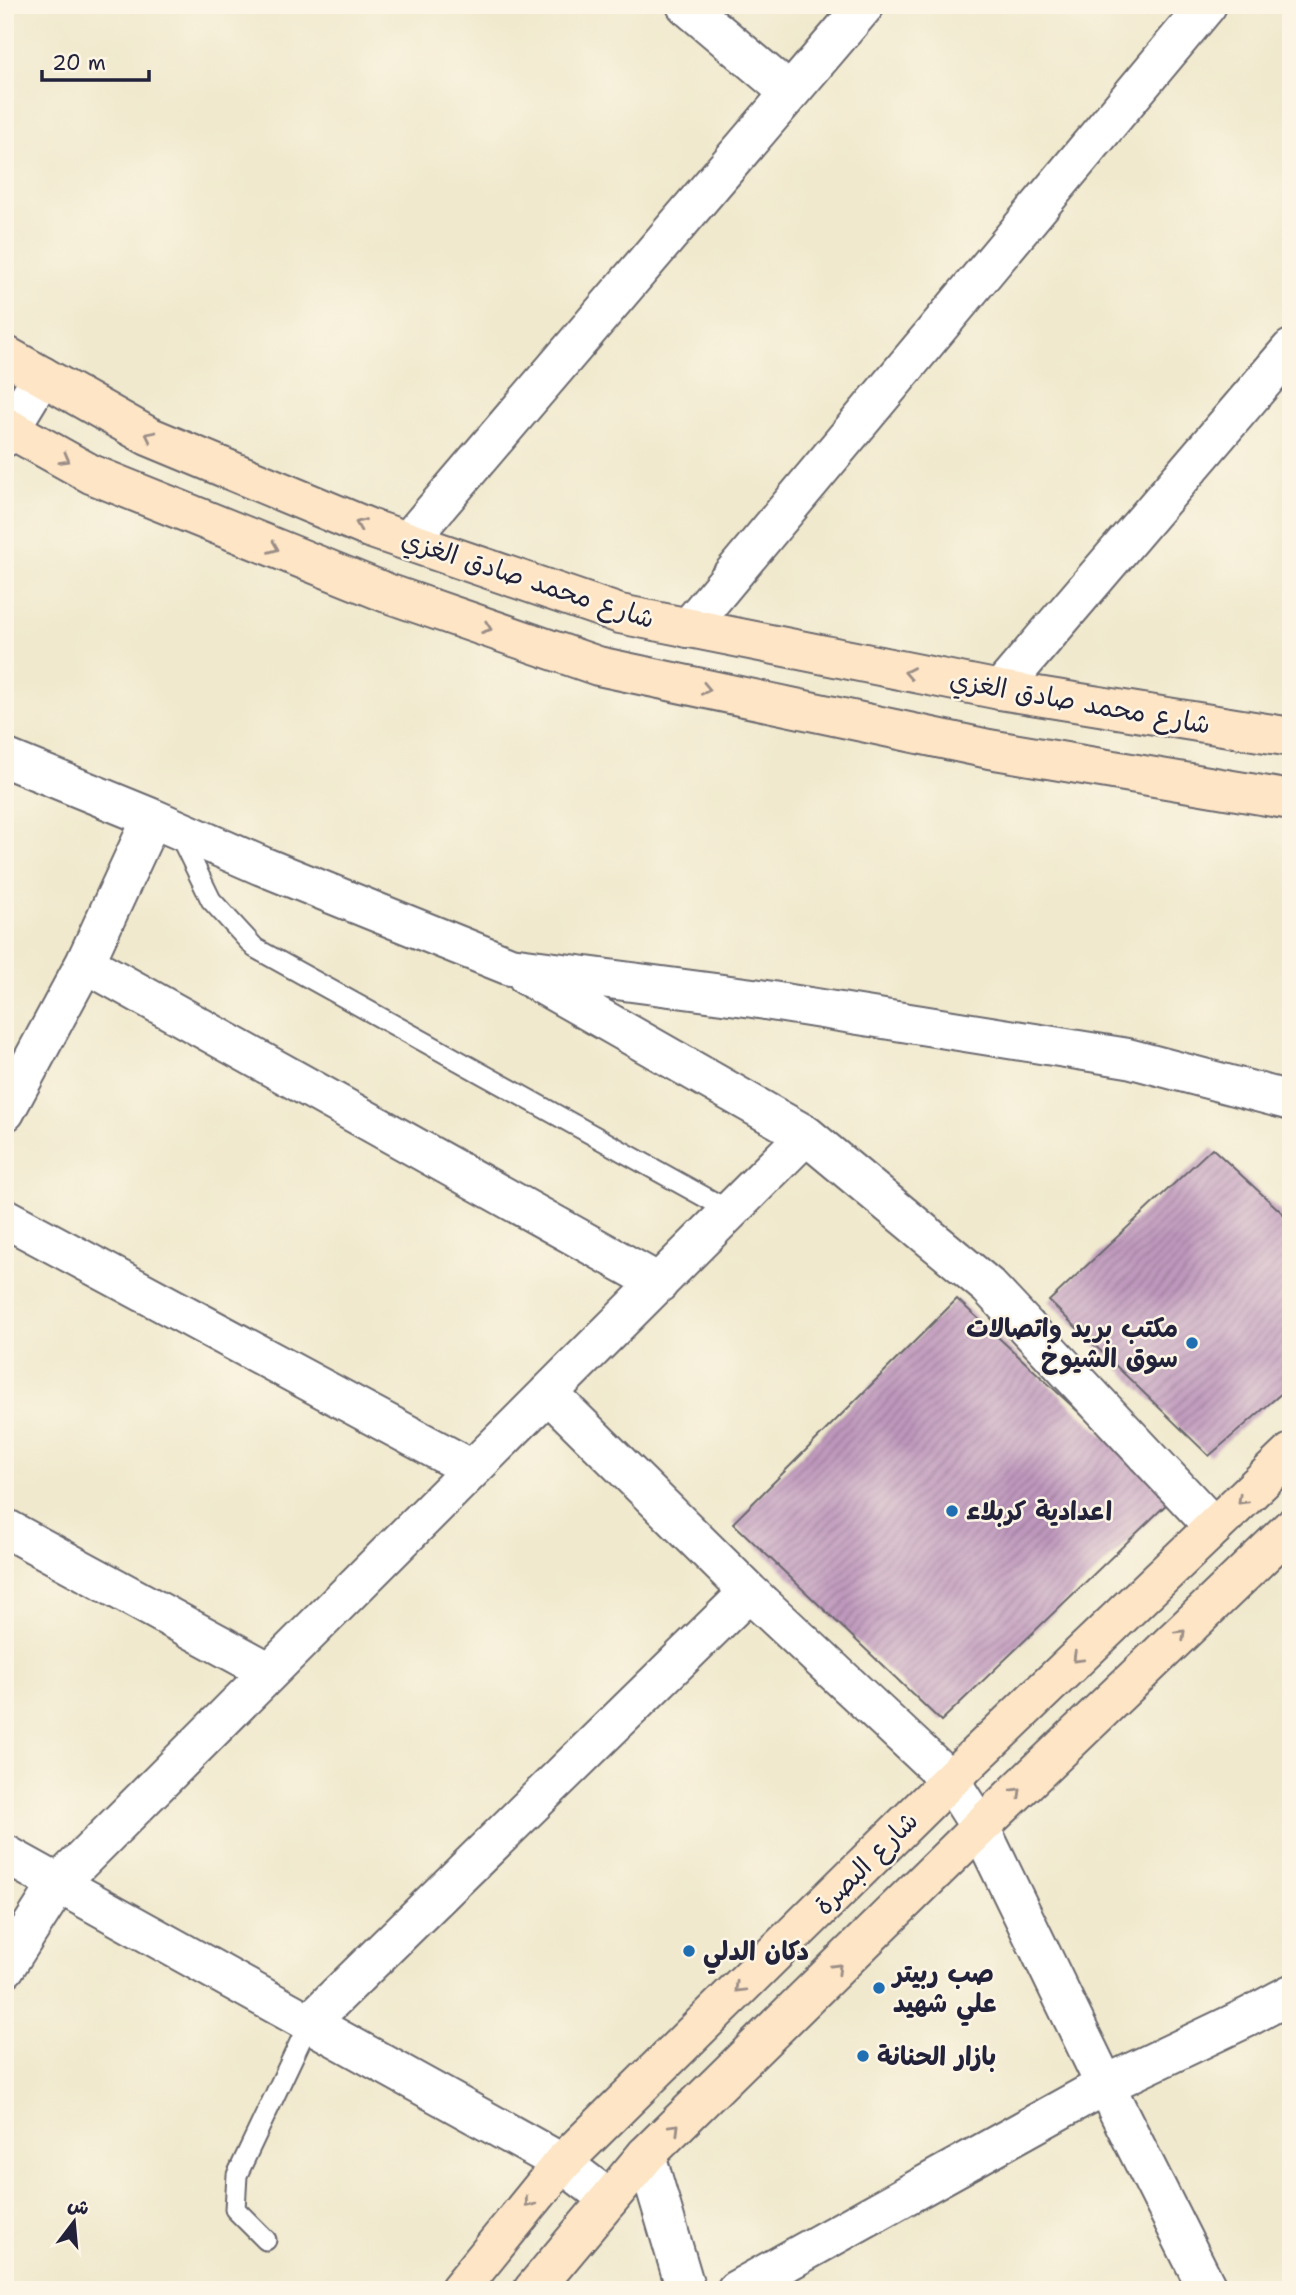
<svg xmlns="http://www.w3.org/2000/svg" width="1296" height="2295" font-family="'Shantell Sans','Playpen Sans Arabic',sans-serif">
  <defs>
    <pattern id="building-hatch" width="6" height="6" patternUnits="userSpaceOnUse" patternTransform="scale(1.75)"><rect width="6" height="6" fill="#bf98bd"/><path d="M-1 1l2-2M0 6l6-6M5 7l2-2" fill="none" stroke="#9b7c9b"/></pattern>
  </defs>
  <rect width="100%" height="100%" fill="#fcf5e5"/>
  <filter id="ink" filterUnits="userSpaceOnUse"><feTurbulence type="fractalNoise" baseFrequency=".0143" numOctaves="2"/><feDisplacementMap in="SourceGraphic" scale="14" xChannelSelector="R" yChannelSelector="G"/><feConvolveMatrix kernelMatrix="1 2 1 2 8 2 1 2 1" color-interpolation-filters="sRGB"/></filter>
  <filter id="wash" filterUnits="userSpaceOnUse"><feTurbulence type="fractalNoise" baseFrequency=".00686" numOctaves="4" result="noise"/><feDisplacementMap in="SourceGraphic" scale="28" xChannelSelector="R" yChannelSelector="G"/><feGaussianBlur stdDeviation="1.57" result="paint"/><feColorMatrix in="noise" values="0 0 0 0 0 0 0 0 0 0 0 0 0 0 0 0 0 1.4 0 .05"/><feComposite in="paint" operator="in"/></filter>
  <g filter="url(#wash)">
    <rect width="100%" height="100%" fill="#f0e9cd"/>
    <g id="blocks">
      <path fill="url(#building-hatch)" d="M1212,1148L1291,1221V1385L1209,1456L1049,1301Z
        M957,1299L1172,1499L941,1721L733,1523Z"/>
    </g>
  </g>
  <g filter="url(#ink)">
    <use href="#blocks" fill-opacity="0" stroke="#6a686e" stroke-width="2"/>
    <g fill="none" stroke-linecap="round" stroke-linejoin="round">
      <defs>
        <path id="lane" d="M178,832L211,900L255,948L730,1211
          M266,2240L235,2209L237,2175L309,2023"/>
        <path id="street" d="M686,5L790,93
          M5,437L42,376
          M408,541L865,5
          M688,628L1207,5
          M1000,690L1291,349
          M5,758L152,818L262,866L510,966L753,998L1128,1058L1291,1101
          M85,963L659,1283
          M527,976L806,1135L988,1286L1214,1527
          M5,1112L85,963L152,818
          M5,1218L472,1469
          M548,1393L749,1592L950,1780L980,1827L1105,2085L1208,2290
          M5,1528L270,1672
          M5,1854L562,2163L609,2199
          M5,1968L59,1883L806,1135
          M309,2023L749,1592
          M646,2155L686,2290
          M736,2290L1105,2085L1248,2017L1291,1994"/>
        <path id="secondary" d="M5,355L148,436L369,528L620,614L1000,690L1291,737
          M5,426L91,474L387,593L598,666L989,749L1291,800
          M459,2290L562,2163L950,1780L1291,1453
          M533,2290L646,2155L980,1827L1291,1528"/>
      </defs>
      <use href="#lane" stroke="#6a686e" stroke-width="23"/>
      <use href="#street" stroke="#6a686e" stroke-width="42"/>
      <use href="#secondary" stroke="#6a686e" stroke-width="42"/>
      <use href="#lane" stroke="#fff" stroke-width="19"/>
      <use href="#street" stroke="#fff" stroke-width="38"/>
      <use href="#secondary" stroke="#fde5c5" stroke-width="38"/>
    </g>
    <defs><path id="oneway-chevron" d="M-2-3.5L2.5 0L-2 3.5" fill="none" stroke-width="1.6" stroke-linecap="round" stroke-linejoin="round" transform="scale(1.75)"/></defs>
    <g stroke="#9a8d87">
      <use href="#oneway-chevron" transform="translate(150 436) rotate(-154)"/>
      <use href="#oneway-chevron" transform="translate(65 459) rotate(29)"/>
      <use href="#oneway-chevron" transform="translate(360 524) rotate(-158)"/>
      <use href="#oneway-chevron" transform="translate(274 548) rotate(22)"/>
      <use href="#oneway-chevron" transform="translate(487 628) rotate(19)"/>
      <use href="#oneway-chevron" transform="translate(909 673) rotate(-169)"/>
      <use href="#oneway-chevron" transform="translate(706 689) rotate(12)"/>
      <use href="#oneway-chevron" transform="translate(1242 1500) rotate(136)"/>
      <use href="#oneway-chevron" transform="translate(1181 1634) rotate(-44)"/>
      <use href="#oneway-chevron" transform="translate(1077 1658) rotate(136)"/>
      <use href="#oneway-chevron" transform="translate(1017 1792) rotate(-44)"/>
      <use href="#oneway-chevron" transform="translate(837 1968) rotate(-45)"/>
      <use href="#oneway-chevron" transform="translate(739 1988) rotate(135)"/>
      <use href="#oneway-chevron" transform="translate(675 2128) rotate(-45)"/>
      <use href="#oneway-chevron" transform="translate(529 2203) rotate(129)"/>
    </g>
  </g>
  <g fill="#1f6fb2" stroke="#fcf5e5" stroke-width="2.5">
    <circle cx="1192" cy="1343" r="7"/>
    <circle cx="952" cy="1511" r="7"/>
    <circle cx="689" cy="1951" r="7"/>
    <circle cx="879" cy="1988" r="7"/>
    <circle cx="863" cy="2056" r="7"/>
  </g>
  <g text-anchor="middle" stroke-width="5" stroke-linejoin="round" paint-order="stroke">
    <g font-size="26" fill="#22223b" stroke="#fcf5e5">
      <text transform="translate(528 579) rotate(18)" y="9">شارع محمد صادق الغزي</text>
      <text transform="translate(1080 702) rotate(10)" y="9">شارع محمد صادق الغزي</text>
      <text transform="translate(866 1863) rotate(-45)" y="9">شارع البصرة</text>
    </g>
    <g font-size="26" font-weight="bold" fill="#22223b" stroke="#fcf5e5" text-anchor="start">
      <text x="1178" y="1337" text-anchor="end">مكتب بريد واتصالات<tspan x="1178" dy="30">سوق الشيوخ</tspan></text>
      <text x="966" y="1520">اعدادية كربلاء</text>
      <text x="703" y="1960">دكان الدلي</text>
      <text x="893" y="1982">صب ربيتر<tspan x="893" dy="30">علي شهيد</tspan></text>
      <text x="877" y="2065">بازار الحنانة</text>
    </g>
  </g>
  <rect width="1296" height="2295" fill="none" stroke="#fcf5e5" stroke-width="28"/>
  <g transform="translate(74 2222) rotate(16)" stroke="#fcf5e5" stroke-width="5" paint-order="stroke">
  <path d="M0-5L12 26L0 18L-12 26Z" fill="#22223b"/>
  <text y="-10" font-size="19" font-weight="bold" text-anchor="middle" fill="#22223b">ش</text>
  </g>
  <path d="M42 70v10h107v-10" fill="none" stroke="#22223b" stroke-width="3.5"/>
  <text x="52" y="70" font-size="21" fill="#22223b" stroke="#fcf5e5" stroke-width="5" paint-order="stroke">20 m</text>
</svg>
